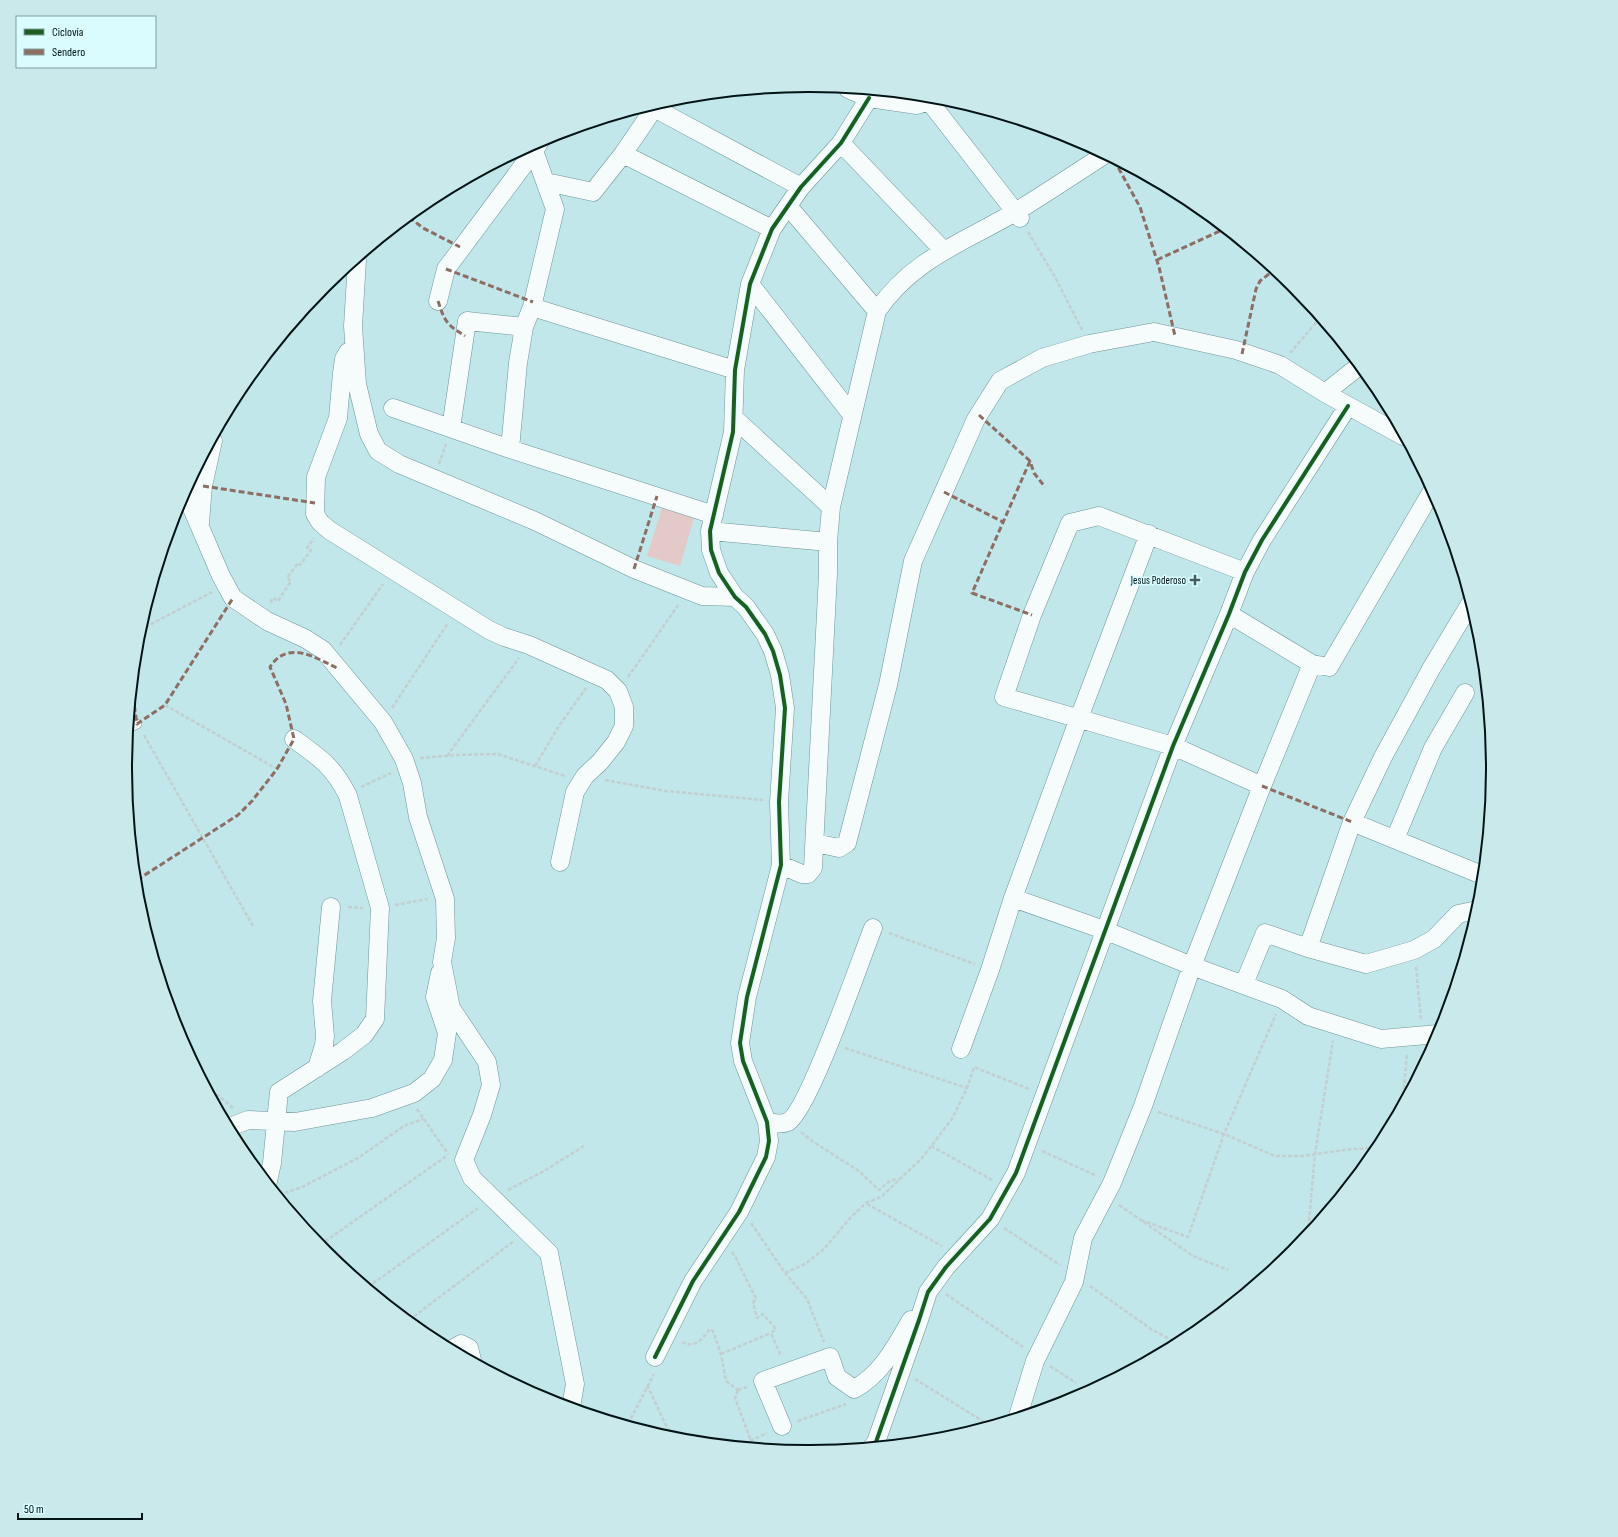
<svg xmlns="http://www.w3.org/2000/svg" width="1618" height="1537" font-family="'Sofia Sans Condensed',sans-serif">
  <rect width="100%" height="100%" fill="#c1e7ea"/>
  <path fill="#e3c9c8" d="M662,508L694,518L680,566L647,556Z"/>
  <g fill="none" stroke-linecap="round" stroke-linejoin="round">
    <defs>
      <path id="service" d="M129,728L137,724"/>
      <path id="minor" d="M848,89L869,98L917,105L929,101L933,97
        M929,101L1020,218
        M654,108L801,187
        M841,143L943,250
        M623,154L772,229
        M546,182L593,192L623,154L657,104
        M788,206L877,311
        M357,260L353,326L357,384L369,434L378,451L399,464L535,521L634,569L702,596L735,597
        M750,284L852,415
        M438,301L446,269L534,151
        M532,307L735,370
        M354,349L348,352L344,359L342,373L338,418L316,477L315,514L320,522L329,530L489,630L504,637L529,645L607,680L618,691L624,707V726L616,742L600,762L585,776L575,792L560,862
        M1325,393L1359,366
        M393,408L510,449L714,515
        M734,418L831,507
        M451,428L467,321L524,327
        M510,449L518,363L524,327L532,307L555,209L534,151L540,141
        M185,492L221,576L233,598L267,621L306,639L323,650L383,722L404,759L412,783L418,817L445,899L446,938L442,962L451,1008L487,1062L491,1085L482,1115L464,1160L472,1178L549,1253L575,1384L571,1407
        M200,523L203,486L213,441
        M710,531L828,542
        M1245,572L1099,516L1070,523L1032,615L1004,697L1173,746L1262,786
        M1229,614L1312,664
        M1352,822L1482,875
        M1395,839L1433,748L1465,693
        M815,843L839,848L847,843L888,685L913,561L976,419L1000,381L1042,358L1089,344L1154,332L1236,350L1280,365L1325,393L1403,436
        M781,865L802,874H808L813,868L828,574V542L831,507L877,311C913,258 965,242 1017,211C1046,193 1075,174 1104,155
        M1013,898L1104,930L1192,966L1282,999L1308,1016L1381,1039L1438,1034
        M1308,948L1352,822L1383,757L1431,669L1470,604
        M1244,984L1265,933L1308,948L1366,964L1414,950L1434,939L1458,914L1477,910
        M961,1049L990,970L1013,898L1079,718L1149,534
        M317,1068L324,1045L325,1036L322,1001L331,907
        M767,1122C774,1123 781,1125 788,1122C809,1110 861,958 873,928
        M230,1127L248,1120L295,1122L372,1108L414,1093L432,1079L443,1060L447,1033L435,997L440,973
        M268,1181L272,1163L279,1092L343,1051L364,1035L375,1019L380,908L348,796C334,767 319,757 294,739
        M452,1349L461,1344L469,1348L472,1360
        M655,1357L693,1281L739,1212L766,1157L769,1141L767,1122L743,1061L740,1043L747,997L781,865L779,802L785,708L780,675L773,651L765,634L746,607L735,597L719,573L711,550L710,531L733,432L735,370L750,284L772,229L801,187L841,143L869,98
        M1018,1416L1035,1361L1074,1282L1083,1238L1112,1183L1143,1106L1192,966L1262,786L1312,664L1329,667L1432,491
        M782,1426L763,1381L830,1357L837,1377L854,1389C881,1375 896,1346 911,1320
        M873,1446L876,1442L919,1320L928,1292L946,1267L990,1219L1016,1173L1173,746L1229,614L1245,572L1262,540L1348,406"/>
    </defs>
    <use href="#service" stroke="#6d9497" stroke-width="10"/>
    <use href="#minor" stroke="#6d9497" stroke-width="19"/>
    <path stroke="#c3cecf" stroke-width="2.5" stroke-dasharray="4 2" stroke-linecap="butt" d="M1028,232L1055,277L1082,330
      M1290,353L1320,318
      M439,464L446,444
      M272,603L271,601L273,598L278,601L291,581L287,578L298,563L300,565L311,550L307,548L314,538
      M140,630L212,592
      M340,645L383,584
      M628,677L679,604
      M165,705L277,769
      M392,708L448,623
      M144,735L253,926
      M447,756L519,658
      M420,758L456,755L498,754L565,776
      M535,766L559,726L586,688
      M605,780L666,791L763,800
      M361,787L391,773
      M395,905L428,899
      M348,907L363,908
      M889,933L975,964
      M1416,967L1421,1020
      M845,1048L967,1088
      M207,1086L233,1108
      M1403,1101L1407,1053
      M417,1109L448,1154
      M1158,1112L1224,1134L1275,1156H1303L1351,1149L1377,1148
      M801,1132L812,1141L859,1171L879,1190L891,1180L899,1179
      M931,1146L994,1181
      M1042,1151L1097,1176
      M508,1190L544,1171L584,1146
      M279,1195L302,1187L358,1158L404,1126L423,1119
      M867,1204L942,1246
      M1119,1205L1193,1256L1228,1270
      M1141,1220L1188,1237L1224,1134L1276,1014
      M751,1223L785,1273L807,1299L824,1342
      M1004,1228L1060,1265
      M1308,1233L1315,1154L1333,1041
      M320,1245L448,1155
      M732,1252L736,1258L753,1293L756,1298L753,1303L757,1318L763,1314L776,1329L771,1333L781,1356
      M785,1273L805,1264L824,1249L851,1217L866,1203L881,1197L922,1158L952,1119L967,1088L974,1067L1029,1089
      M1090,1286L1151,1329L1177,1343
      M368,1287L478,1208
      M946,1294L1023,1347
      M409,1320L514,1241
      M682,1342C695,1349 702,1339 710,1329L713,1331L721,1354L726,1381L738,1390
      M721,1354L771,1333
      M1050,1366L1076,1383
      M915,1379L989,1425
      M647,1385L672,1438
      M738,1390L735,1398L753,1446
      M738,1390L747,1387
      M798,1421L846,1404
      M628,1424L654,1374
      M750,1441L767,1433"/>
    <use href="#service" stroke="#f6fbfc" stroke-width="9"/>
    <use href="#minor" stroke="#f6fbfc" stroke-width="18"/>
    <path stroke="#8d6e63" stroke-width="3" stroke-dasharray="6 3" stroke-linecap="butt" d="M1114,160L1140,207L1159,267L1175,336
      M409,217L423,228L460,247
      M1157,260L1224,229
      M446,269L533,302
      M438,301C445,322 446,324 465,336
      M1242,354L1256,289L1260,281L1274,270
      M979,415L1030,461L1034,473L1045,487
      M1030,461L972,593L1032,615
      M203,486L315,503
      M944,492L1003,522
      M634,569L657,496
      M133,697L137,724L165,705L233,598
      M1262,786L1352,822
      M137,880L238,815L252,801L277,769L294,739L286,704L270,667C288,639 316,658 339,669"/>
    <defs>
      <path id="cycleway" d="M655,1357L693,1281L739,1212L766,1157L769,1141L767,1122L743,1061L740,1043L747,997L781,865L779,802L785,708L780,675L773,651L765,634L746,607L735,597L719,573L711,550L710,531L733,432L735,370L750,284L772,229L801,187L841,143L869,98
        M873,1446L876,1442L919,1320L928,1292L946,1267L990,1219L1016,1173L1173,746L1229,614L1245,572L1262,540L1348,406"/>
    </defs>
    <use href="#cycleway" stroke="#dafcfe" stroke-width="6"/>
    <use href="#cycleway" stroke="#1b5e20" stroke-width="4"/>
  </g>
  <path fill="#445e60" stroke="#dafcfe" stroke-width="1.5" d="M1193 574h4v4h4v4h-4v4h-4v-4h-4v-4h4z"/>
  <g text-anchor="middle" stroke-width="3" stroke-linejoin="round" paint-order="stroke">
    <g font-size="11" fill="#001416" stroke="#dafcfe" text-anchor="end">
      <text x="1186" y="584">Jesus Poderoso</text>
    </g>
  </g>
  <path d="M0 0H1618V1537H0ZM808 92H810A676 676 0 0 1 1486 768V769A676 676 0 0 1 810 1445H808A676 676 0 0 1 132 769V768A676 676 0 0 1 808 92Z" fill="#c9e9eb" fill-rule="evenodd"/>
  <path fill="none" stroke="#001416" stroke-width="2" d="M808 92H810A676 676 0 0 1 1486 768V769A676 676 0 0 1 810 1445H808A676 676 0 0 1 132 769V768A676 676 0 0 1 808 92Z"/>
  <rect x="16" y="16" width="140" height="52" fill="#dafcfe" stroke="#839fa1"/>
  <rect x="24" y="29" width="20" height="6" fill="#1b5e20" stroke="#839fa1"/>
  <text x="52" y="36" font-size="12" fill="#001416">Ciclovía</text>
  <rect x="24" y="49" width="20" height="6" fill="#8d6e63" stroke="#839fa1"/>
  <text x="52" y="56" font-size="12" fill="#001416">Sendero</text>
  <path d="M18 1513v6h124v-6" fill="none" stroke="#001416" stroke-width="2"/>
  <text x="24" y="1513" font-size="12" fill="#001416" stroke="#dafcfe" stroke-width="3" paint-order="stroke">50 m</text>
</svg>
